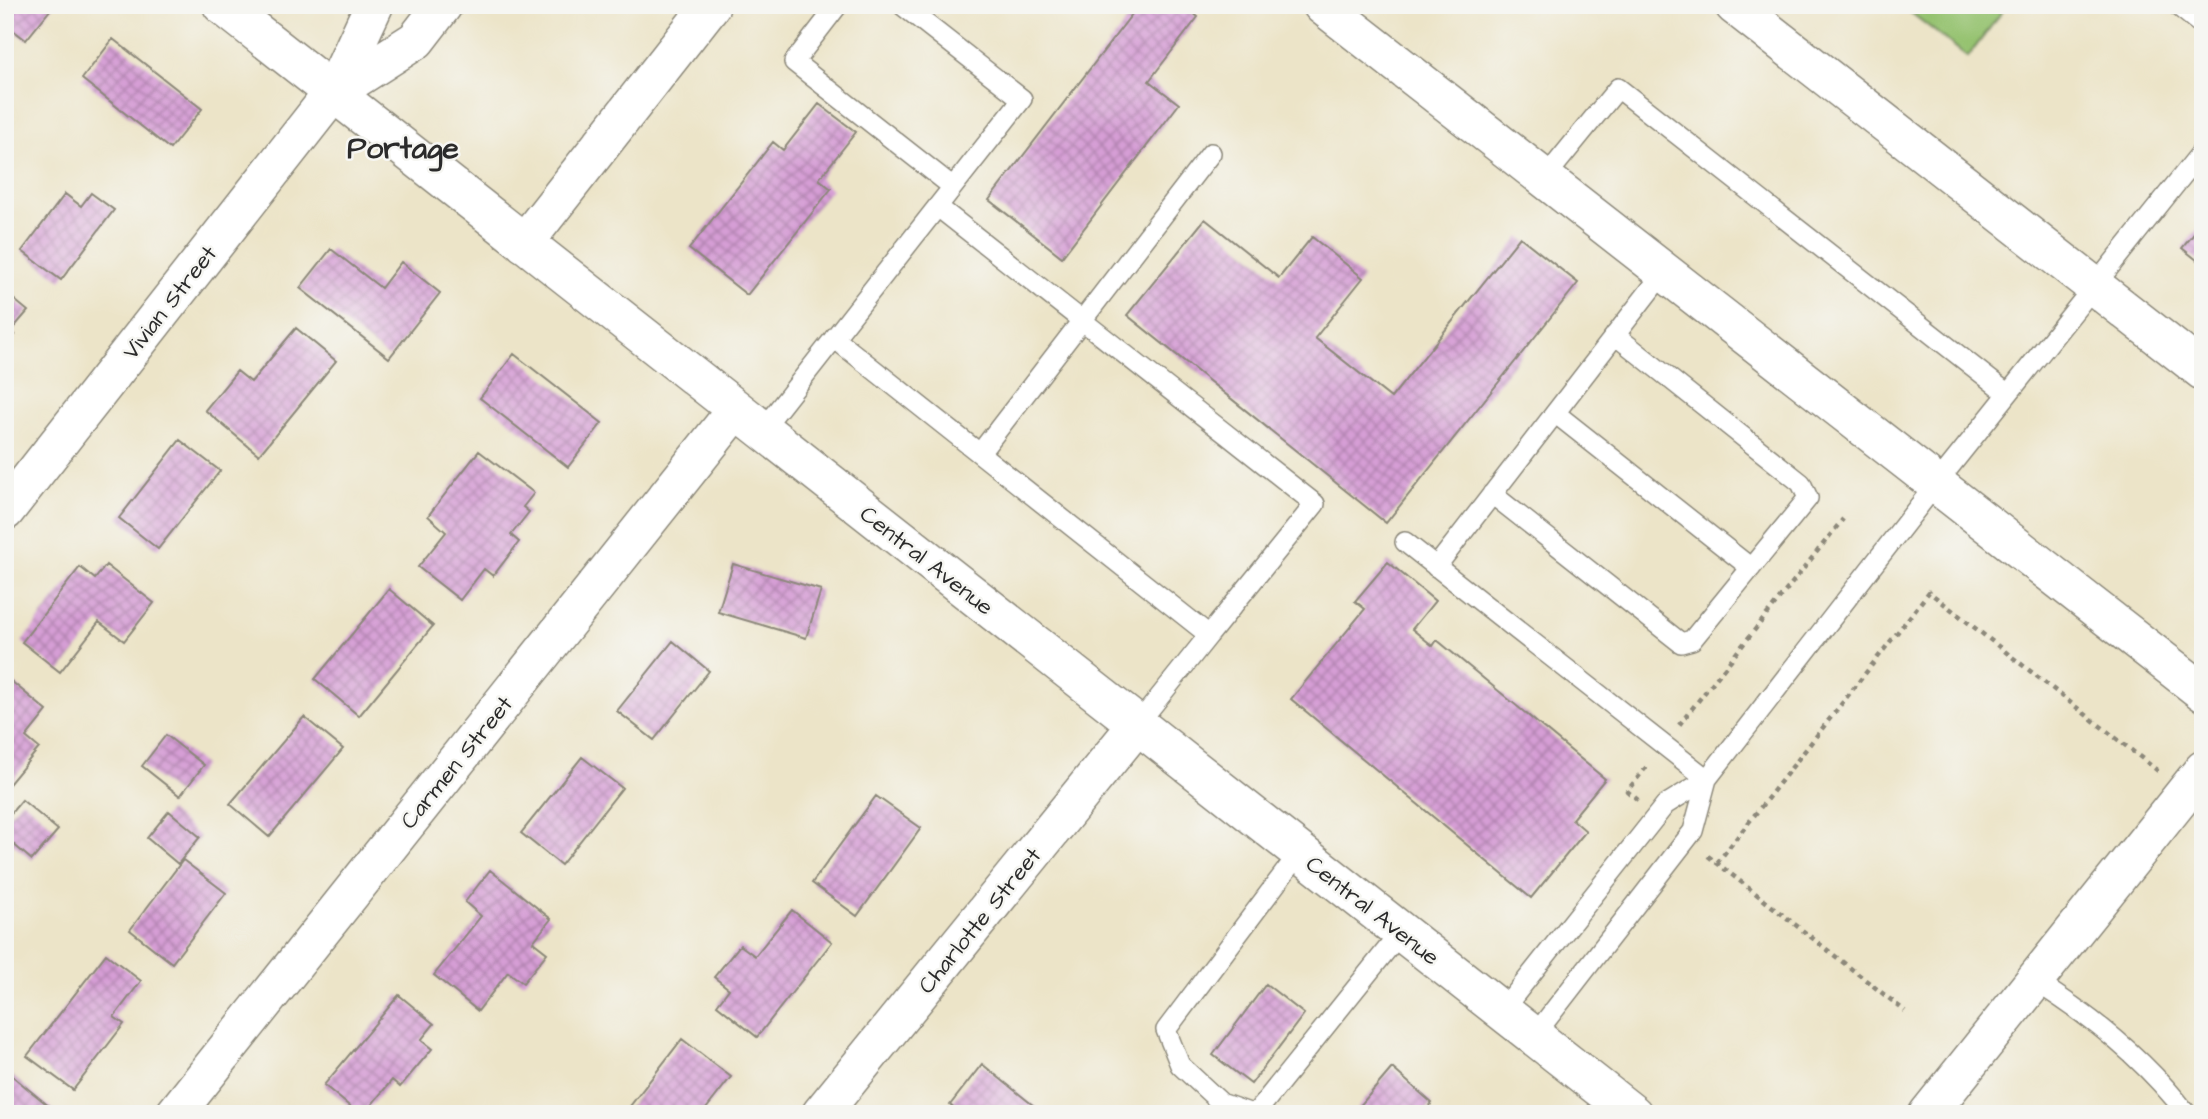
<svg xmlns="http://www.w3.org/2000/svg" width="2208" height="1119" font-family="'Architects Daughter',sans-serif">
  <defs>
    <pattern id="building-cross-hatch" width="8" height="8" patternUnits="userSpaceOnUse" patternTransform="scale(1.75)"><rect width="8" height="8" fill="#d69ed5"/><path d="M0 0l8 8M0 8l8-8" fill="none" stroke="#ae81ad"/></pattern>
  </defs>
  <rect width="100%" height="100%" fill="#f6f6f2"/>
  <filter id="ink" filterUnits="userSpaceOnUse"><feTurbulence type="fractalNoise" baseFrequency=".0143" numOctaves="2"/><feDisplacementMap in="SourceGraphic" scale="14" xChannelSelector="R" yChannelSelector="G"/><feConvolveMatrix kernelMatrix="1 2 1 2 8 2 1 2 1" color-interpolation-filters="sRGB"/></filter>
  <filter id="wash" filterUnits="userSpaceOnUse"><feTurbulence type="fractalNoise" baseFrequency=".00686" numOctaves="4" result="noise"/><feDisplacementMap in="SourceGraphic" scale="28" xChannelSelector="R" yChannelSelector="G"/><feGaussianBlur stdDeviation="1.57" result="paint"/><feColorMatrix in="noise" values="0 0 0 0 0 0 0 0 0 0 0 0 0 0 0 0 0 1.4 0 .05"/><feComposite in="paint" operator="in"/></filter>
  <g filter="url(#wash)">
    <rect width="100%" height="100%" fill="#ece4c8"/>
    <path fill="#95c270" stroke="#60764e" stroke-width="2" d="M1901,5H2007L1968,57Z"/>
    <g id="blocks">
      <path fill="url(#building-cross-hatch)" d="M5,5H54L26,40L5,24Z
        M1139,5H1183L1198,17L1149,81L1179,104L1062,257L989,200Z
        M113,39L202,109L170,149L82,79Z
        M819,104L856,132L819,179L831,189L747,295L689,249L773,142L783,150Z
        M91,193L114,210L61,280L22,251L65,194L81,206Z
        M1205,219L1279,278L1312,237L1363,278L1315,338L1391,398L1520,237L1578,283L1386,523L1127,315Z
        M2203,223V265L2182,248Z
        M331,249L381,288L401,262L440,293L389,358L300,288Z
        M5,292L28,311L10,332L15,335L5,346Z
        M296,328L336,361L259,455L205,410L237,371L251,382Z
        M514,354L602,423L568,467L480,398Z
        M180,440L220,471L158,549L119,518Z
        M479,451L534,493L523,507L529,512L511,535L519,542L493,576L484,569L460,600L418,567L446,532L428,516Z
        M1388,562L1435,601L1412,629L1433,646L1437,640L1605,779L1572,819L1586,831L1531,898L1291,699L1365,609L1355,601Z
        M733,564L821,590L806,638L718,612Z
        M106,565L154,603L124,641L99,622L60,672L22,642L80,567L95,579Z
        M389,589L433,626L359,716L315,679Z
        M673,641L709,671L654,740L617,711Z
        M5,676L47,711L26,737L39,748L5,789Z
        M304,717L343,749L269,837L230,804Z
        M166,735L204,765L180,796L142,766Z
        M582,757L622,788L561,865L521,833Z
        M876,796L921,828L857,916L812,883Z
        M22,800L58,830L32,860L5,837V820Z
        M169,811L200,837L178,864L147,838Z
        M183,860L226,893L172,963L130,930Z
        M490,870L551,919L533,942L547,953L523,983L508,972L478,1011L434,975L481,916L465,902Z
        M792,910L832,942L757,1037L717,1005L729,989L714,977L740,945L755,956Z
        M106,954L141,981L114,1017L124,1024L73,1090L27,1056Z
        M1266,984L1304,1014L1251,1084L1213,1055Z
        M399,995L434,1024L421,1040L432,1049L400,1087L392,1080L364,1114H359L324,1085Z
        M682,1039L731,1077L702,1114H624Z
        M982,1064L1044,1114H961L950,1105Z
        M1392,1068L1432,1103L1423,1114H1353Z
        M5,1070L55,1111L52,1114H5Z"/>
    </g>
  </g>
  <g filter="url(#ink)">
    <use href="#blocks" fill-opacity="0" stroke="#8c887a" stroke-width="2"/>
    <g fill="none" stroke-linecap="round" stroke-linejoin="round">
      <defs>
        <path id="lane" d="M838,5L794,62L953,187
          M2177,5L2203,26
          M1544,179L1618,88L2008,394
          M938,207L1315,504L1209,635
          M834,338L1209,635L1137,725
          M1555,413L1751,568
          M762,430L1022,99L902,5
          M980,453L1211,153
          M1492,494L1681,643L1692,640L1808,498L1801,483L1615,335
          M1405,542L1707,779L1936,484L2203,150
          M1436,567L1664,272
          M2033,980C2091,1016 2145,1059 2187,1114
          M1502,1011L1665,805L1707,779L1693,831L1534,1036
          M1252,1114L1221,1103L1180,1065L1166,1030L1300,852
          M1255,1114L1401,932"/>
        <path id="street" d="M1322,5L2203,692
          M1734,5L2203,371
          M333,93L416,40L443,5
          M524,243L711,5
          M5,511L333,93L374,5
          M175,1114L736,410
          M821,1114L1137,725
          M1928,1114L2203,770"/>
        <path id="secondary" d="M222,5L1633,1114"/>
      </defs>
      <use href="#lane" stroke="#8c887a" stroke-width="22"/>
      <use href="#street" stroke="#8c887a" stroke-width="41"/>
      <use href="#secondary" stroke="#8c887a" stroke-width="41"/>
      <path stroke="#8c887a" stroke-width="4.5" stroke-dasharray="5 5" stroke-linecap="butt" d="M1679,725L1843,519
        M1638,800L1627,791L1648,765
        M1708,856L1905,1011
        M1717,863L1929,592L2158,771"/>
      <use href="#lane" stroke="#fff" stroke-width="19"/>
      <use href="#street" stroke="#fff" stroke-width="38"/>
      <use href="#secondary" stroke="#fff" stroke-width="38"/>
    </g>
  </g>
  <g text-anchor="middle" stroke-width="5" stroke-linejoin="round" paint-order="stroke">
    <g font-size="23" fill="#2b2b2b" stroke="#f6f6f2">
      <text transform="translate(169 302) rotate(-52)" y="8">Vivian Street</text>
      <text transform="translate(927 560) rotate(38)" y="8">Central Avenue</text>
      <text transform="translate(456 762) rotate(-51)" y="8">Carmen Street</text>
      <text transform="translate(1373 910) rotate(38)" y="8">Central Avenue</text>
      <text transform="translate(979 920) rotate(-51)" y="8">Charlotte Street</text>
    </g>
    <g font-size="30" font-weight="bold" fill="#2b2b2b" stroke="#f6f6f2">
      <text x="403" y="158">Portage</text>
    </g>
  </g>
  <rect width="2208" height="1119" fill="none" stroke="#f6f6f2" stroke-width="28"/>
</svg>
